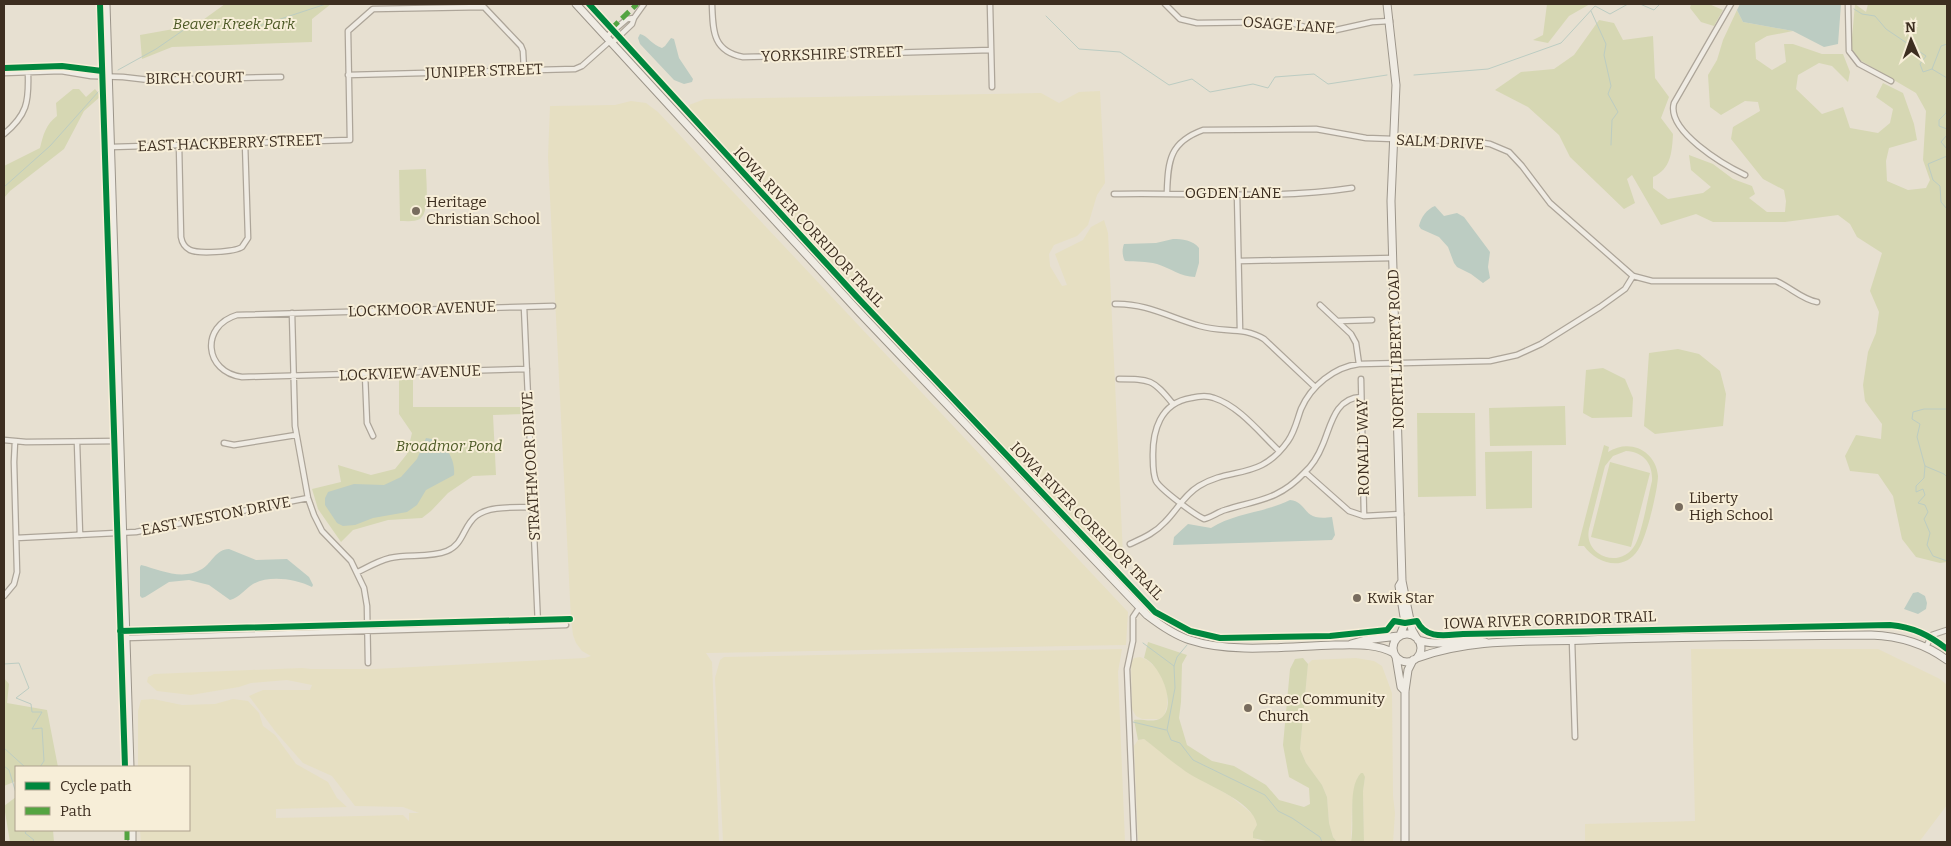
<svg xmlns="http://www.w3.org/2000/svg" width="1951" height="846" font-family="Bitter,serif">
  <rect width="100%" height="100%" fill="#e7e0d1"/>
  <path fill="#e6dfc2" d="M1100,91L1105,183L1097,195L1088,225L1077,236L1054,245L1049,254L1050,266L1062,286L1067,285L1055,254L1083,240L1091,227L1104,220L1108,233L1123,555L1115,559L1104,556L850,285L691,113L689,105L705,99L1041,93L1059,103L1079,92Z
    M631,101L646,103L658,112L1112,595L1128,612L1126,645L706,653L712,662L719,842H141L140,830H189V767L138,766V711L141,700L153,699L182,705L215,704L233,699L248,701L259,713L263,726L275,735L296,764L328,782L337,798L347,807L276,809V818L403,815L409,821V813H419L403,807L355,806L332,776L303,763L275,731L249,696L263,690H310L312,685L287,680L251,683L239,687L191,695L157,691L147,682L148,677L154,674L302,668L311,669H374L585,658L591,656L582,651L576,643L573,635L571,619L548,157L550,106L615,105Z
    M1122,649L1118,672L1125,842H723L715,678L720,660L724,657Z
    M1691,649H1878L1940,679L1947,685V805L1919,842H1585V824L1695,821Z
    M1140,657L1147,660L1155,667L1162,676L1167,692V706L1164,716L1159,719H1142L1136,716L1132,709L1131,662L1134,658Z
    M1356,658L1374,661L1382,666L1392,693L1393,796L1395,813L1393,842H1364L1363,791L1365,777L1358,776L1352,805L1351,842H1337L1333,837L1329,823L1327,797L1322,785L1306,763L1300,749L1308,664L1312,660Z
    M1144,739L1174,761L1181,768L1230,796L1256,817L1257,826L1253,832L1257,840L1270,842H1138L1134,746L1138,740Z"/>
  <path fill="#d6d7b3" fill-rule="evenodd" d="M225,4H331L312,19V42L172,47L142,59L140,35L196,25Z
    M1547,4H1590L1569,16L1548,43L1533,40L1543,35Z
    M1691,4H1709L1723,10L1714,26L1701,22L1690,8Z
    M1855,4L1866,12L1868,4H1947V562L1940,563L1916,557L1902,539L1893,496L1878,474L1850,471L1845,456L1856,435L1881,439L1882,424L1865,401L1863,385L1868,352L1876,333L1879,312L1870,291L1882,253L1857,237L1850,224L1838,215L1785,222H1713L1696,214L1661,225L1632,175L1627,179L1635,203L1624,209L1570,157L1559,135L1528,107L1495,90L1521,72L1554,69L1574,55L1599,20L1614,23L1623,40L1653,36L1655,78L1669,97L1661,118L1673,134C1672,152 1671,169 1653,177V188L1668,199L1703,193L1711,187L1691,170L1689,155L1713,164L1733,179L1752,186L1755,194L1749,198L1767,212H1785L1786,201L1784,190L1763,179L1731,139L1733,127L1760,111L1758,102L1745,101L1721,115L1710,107L1708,75L1717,60L1723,40L1737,10L1743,22L1793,31L1767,36L1755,43L1756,59L1772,70L1786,62L1784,44H1793L1822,54H1843L1850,72L1848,82L1832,66L1819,63L1798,75L1796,89L1822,114L1843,107L1850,128L1878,133L1890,123L1893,109L1876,97L1883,83L1903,93L1914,124L1917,140L1889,148L1886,161L1887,181L1908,190L1926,188L1930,180L1923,160L1926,111L1916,93L1858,59L1851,49Z
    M73,89H79L86,97L95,89L101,96L84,111L64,149L10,191L4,198V166L40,148C43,135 46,124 57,116L56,103Z
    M426,169C426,180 430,212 420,219C415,222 406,221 400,221L399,170Z
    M1678,349L1699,354L1720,371L1726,394L1723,426L1655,434L1644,426L1649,353Z
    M1603,368L1625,379L1633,398L1632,417L1592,418L1583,413L1586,370Z
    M399,380H413V407H522L523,414L493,415L496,475L473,476L448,493L431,511L422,518L388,520L353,530L341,542L318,509L312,489L341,482L338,465L371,475L395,469L407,454L412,433L399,414Z
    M1565,406L1566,445L1490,446L1489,408Z
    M1417,413H1475L1476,496L1418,497Z
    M1604,445L1609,447L1608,452C1630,438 1656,451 1658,476C1658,489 1646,540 1638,550C1624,572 1597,564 1584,546H1578ZM1626,451C1644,452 1653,464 1652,481C1648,497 1642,533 1635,545C1627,559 1610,562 1598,553C1590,547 1587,538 1589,529L1605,466L1613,456Z
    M1532,451V508L1486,509L1485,452Z
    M1610,462L1650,473L1631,547L1591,537Z
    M1148,642L1187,655L1182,664L1181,702L1179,718L1187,745L1212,761L1234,766L1266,785L1279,800L1304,807L1310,804L1309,788L1289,777L1283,745L1290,669L1295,659L1303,658L1308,664L1300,749L1306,763L1322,785L1327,797L1329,823L1333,837L1337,842H1270L1253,838V832L1257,825C1253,799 1200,784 1181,768C1168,759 1156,748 1144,739L1138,740L1134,720C1143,719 1154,723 1161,718C1178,706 1160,664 1144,658Z
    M4,678L9,684L7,703L47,710L58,767H16V781L4,786Z
    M1361,773H1363L1365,777L1363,791L1364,842H1351C1355,824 1347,787 1361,773Z
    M16,797V830H53L54,842H10L4,806Z"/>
  <path fill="#bcccc2" d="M1740,4H1841L1838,44L1824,47L1793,31L1743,22L1737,10Z
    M640,34C648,36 652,45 662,48L665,46L671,38L674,39L679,58L693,79L692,82L684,84L674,80L640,44L638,38Z
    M1435,206L1444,216L1457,213L1464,217L1490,252L1488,267L1490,278L1483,283L1471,274L1457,267L1454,263L1448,247L1439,237L1421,229L1419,226C1421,217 1427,209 1435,206Z
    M1173,239C1182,239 1193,240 1199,248V263L1195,277C1181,277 1170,268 1157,264C1146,261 1136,262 1125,261C1122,256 1122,249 1124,244L1156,243Z
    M426,438C444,440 456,458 454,475L426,490L417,505L407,512L373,518L355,525L343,526L337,523L325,505V498L328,492L354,484L384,485L401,477L417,459Z
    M1290,500C1309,502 1301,522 1332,517L1335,535L1332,540L1173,545L1174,537L1188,524L1211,528C1234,513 1264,513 1290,500Z
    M229,549L256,560L287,559L309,577L313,585L312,587C295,579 270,575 253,584C245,589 240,597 230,600L209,585L189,580L169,582L145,597L142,598L140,596V567L141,565C161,570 182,581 202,569C213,562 215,550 229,549Z
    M1918,592L1925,596L1927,603L1926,609L1918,614L1904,609L1913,593Z"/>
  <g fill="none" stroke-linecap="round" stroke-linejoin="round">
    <path stroke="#bcccc2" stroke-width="1" d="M1640,4L1654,10L1660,4
      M1854,9L1862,14L1875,16L1886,29L1926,56L1920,64L1923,72L1932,69
      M1591,11L1606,44L1604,55L1611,86L1608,94L1618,112L1612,120L1611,145
      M1046,16L1079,49L1120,52L1169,85L1192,79L1210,92L1253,84L1268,88L1275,77L1314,74L1328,84L1387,75
      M1947,44L1941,46L1932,69L1947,78
      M118,70L156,49L185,29H250L326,4
      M1414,75L1488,69L1561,43L1595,6L1610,14L1628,4
      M1947,103L1946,113L1939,120V126L1947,129
      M1947,135L1941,142L1947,149
      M1947,156L1928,164L1933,180L1940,186L1941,202L1947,209
      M4,187L50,146L99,91
      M1947,215V228
      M1947,409H1924L1913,412L1912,419L1920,424L1917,437L1925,466L1944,474L1947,477
      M1925,466L1924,478L1916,486V492L1923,489L1925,495L1918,503L1925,505L1928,512L1924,519L1930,533L1927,545L1933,556L1947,561
      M1143,643L1174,666
      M1187,645L1177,657L1174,666L1175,688L1167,730L1171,740L1180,743L1193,760L1265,795L1278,811L1292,818L1320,837L1322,842
      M4,664L19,663L29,688L16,698L31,704L32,712H42L32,729L42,728L44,761L40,767
      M1133,722L1166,730
      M4,748L25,767
      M4,766L9,770L16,793
      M27,830L25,833L34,840L32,842"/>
    <defs>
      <path id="street" d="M712,4C713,30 712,51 743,57L991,50
        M990,4L992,87
        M1165,4L1180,19L1197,23L1275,22L1292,23L1308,28L1336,30L1372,22L1390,21
        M1731,4L1674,103C1666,131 1724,165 1745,175
        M1848,4L1849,51L1859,64L1891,81
        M606,37L627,19L634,18
        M612,43L632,24L634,18L644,4
        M4,73L61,71L91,76L123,77L149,80L281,77
        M348,75L575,69L582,66L610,41
        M4,134C27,115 29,102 28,73
        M179,145L181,237C182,243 184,247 190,250C198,254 235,252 242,247L248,238L245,143
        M111,147L350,140L348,31L373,9L484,7L521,46L523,51L524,70
        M1167,192C1168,160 1170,142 1203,130L1316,129L1366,138L1477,142L1490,144L1509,152L1522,166L1550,203L1633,276L1652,281H1776C1790,287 1803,300 1817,302
        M1114,194C1192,192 1275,200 1352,188
        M1237,194L1240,330
        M1239,261L1393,258
        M1115,304C1146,303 1171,318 1200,326C1223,333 1243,326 1264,339L1315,387
        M1320,305L1351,334L1356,343L1359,364
        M524,307L538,625
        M292,313L295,426L308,498L314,515L322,531L351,561L364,588L367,606L368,663
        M1338,321L1372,320
        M527,369L242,377C204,372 200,326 237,315L553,306
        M365,374L367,423L373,436
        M1119,379C1150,379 1153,379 1173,404
        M1361,379L1364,516
        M4,440L26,442L120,441
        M77,442L80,535
        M224,443L234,445L296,435
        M1279,451C1260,433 1239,406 1214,398C1207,395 1199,396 1191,398C1160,403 1152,431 1153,459C1153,466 1153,474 1156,481C1160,489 1195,515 1204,519C1212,517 1218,512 1225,510C1257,500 1279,500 1304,473C1312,466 1319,454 1323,444C1331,425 1335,398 1361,397
        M1305,472L1349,511L1364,516L1401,514
        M16,538L136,532L308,498
        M1130,544C1143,538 1155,533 1165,522C1177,510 1184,495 1199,486C1232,466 1260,481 1288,441C1295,431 1297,420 1301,409C1311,386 1334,367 1359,364L1490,361L1517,355L1541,344L1600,307L1625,289L1633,276
        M358,572C368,567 378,561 390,558C408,554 430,558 447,551C464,544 463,526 476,516C490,505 516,508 533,507
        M4,596L14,584L17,572L14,462L15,441
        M126,638L566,625
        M1572,640L1575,737
        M1926,647L1932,635L1947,630
        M1134,842L1127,669L1133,641V617L1139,608"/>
      <path id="secondary" d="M106,4L130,767
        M576,4L860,313L1147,615C1160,625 1174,635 1190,640C1232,654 1290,646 1334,645C1354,645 1376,643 1394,653
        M1387,4L1396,85L1391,201L1402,581L1412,630L1416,637
        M1393 648a14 14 0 1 1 28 0a14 14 0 1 1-28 0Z
        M1400,635L1405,623L1399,586L1402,581
        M1418,640C1441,648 1462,637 1485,642
        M1351,644L1365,640L1398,636
        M1396,657L1401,687L1405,691
        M1417,658C1471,638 1530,642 1586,640C1681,637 1776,636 1871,635C1899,636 1924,643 1947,660
        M132,830V842
        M1405,842V691L1408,670L1413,660"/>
    </defs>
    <use href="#street" stroke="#ada599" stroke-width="7"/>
    <use href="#secondary" stroke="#9c958a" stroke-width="9"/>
    <use href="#street" stroke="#efebe3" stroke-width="4.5"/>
    <use href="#secondary" stroke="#efebe3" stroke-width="7"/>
    <path stroke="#54a441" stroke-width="5" stroke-dasharray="10 5" stroke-linecap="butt" d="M611,29L637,4
      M127,830V842"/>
    <defs>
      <path id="cycleway" d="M100,4L125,767
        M589,4L857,297L1155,612L1190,631L1220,638L1330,636L1387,630L1394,621L1405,623L1417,621C1426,640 1446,635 1463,634L1890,625C1913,627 1929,635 1947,649
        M4,68L62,66L102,71
        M120,631L570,619"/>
    </defs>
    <use href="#cycleway" stroke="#f7eed8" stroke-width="9"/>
    <use href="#cycleway" stroke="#00873e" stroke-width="6"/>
  </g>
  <g fill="#786c5e" stroke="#f7eed8" stroke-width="2">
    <circle cx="416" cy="211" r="5"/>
    <circle cx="1679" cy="507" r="5"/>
    <circle cx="1357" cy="598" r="5"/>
    <circle cx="1248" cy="708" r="5"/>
  </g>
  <g text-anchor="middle" stroke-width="4" stroke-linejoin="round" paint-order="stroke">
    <g font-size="15" font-style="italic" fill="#4d5a26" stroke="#f7eed8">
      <text x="234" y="29">Beaver Kreek Park</text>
      <text x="449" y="451">Broadmor Pond</text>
    </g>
    <g font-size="15" fill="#3d2e20" stroke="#f7eed8">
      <text transform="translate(1289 25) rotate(4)" y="5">OSAGE LANE</text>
      <text transform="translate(832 54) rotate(-2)" y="5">YORKSHIRE STREET</text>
      <text transform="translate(484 71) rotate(-2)" y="5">JUNIPER STREET</text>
      <text transform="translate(195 78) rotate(-1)" y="5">BIRCH COURT</text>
      <text transform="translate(1440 142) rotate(3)" y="5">SALM DRIVE</text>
      <text transform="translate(230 143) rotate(-2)" y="5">EAST HACKBERRY STREET</text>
      <text x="1233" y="198">OGDEN LANE</text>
      <text transform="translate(809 227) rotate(47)" y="5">IOWA RIVER CORRIDOR TRAIL</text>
      <text transform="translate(422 309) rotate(-2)" y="5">LOCKMOOR AVENUE</text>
      <text transform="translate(1396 349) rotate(-92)" y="5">NORTH LIBERTY ROAD</text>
      <text transform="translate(410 373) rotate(-2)" y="5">LOCKVIEW AVENUE</text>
      <text transform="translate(1363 447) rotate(-91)" y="5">RONALD WAY</text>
      <text transform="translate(531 466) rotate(-93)" y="5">STRATHMOOR DRIVE</text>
      <text transform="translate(216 516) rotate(-11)" y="5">EAST WESTON DRIVE</text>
      <text transform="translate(1087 521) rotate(46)" y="5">IOWA RIVER CORRIDOR TRAIL</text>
      <text transform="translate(1550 620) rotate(-2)" y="5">IOWA RIVER CORRIDOR TRAIL</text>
    </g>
    <g font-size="15" fill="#3d2e20" stroke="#f7eed8" text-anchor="start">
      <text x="426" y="207">Heritage<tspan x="426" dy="17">Christian School</tspan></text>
      <text x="1689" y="503">Liberty<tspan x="1689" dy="17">High School</tspan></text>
      <text x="1367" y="603">Kwik Star</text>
      <text x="1258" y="704">Grace Community<tspan x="1258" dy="17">Church</tspan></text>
    </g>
  </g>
  <rect width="1951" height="846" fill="none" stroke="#3d2e20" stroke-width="10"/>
  <rect x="15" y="766" width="175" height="65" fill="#f7eed8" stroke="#ada18e"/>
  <rect x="25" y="782" width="25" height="8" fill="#00873e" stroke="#ada18e"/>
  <text x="60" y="791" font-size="15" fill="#3d2e20">Cycle path</text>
  <rect x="25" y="807" width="25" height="8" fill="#54a441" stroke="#ada18e"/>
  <text x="60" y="816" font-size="15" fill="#3d2e20">Path</text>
  <g transform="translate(1911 40) rotate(358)" stroke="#f7eed8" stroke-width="4" paint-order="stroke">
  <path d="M0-4L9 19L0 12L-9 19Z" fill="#3d2e20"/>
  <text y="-8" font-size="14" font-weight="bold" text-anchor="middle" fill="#3d2e20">N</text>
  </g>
</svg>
